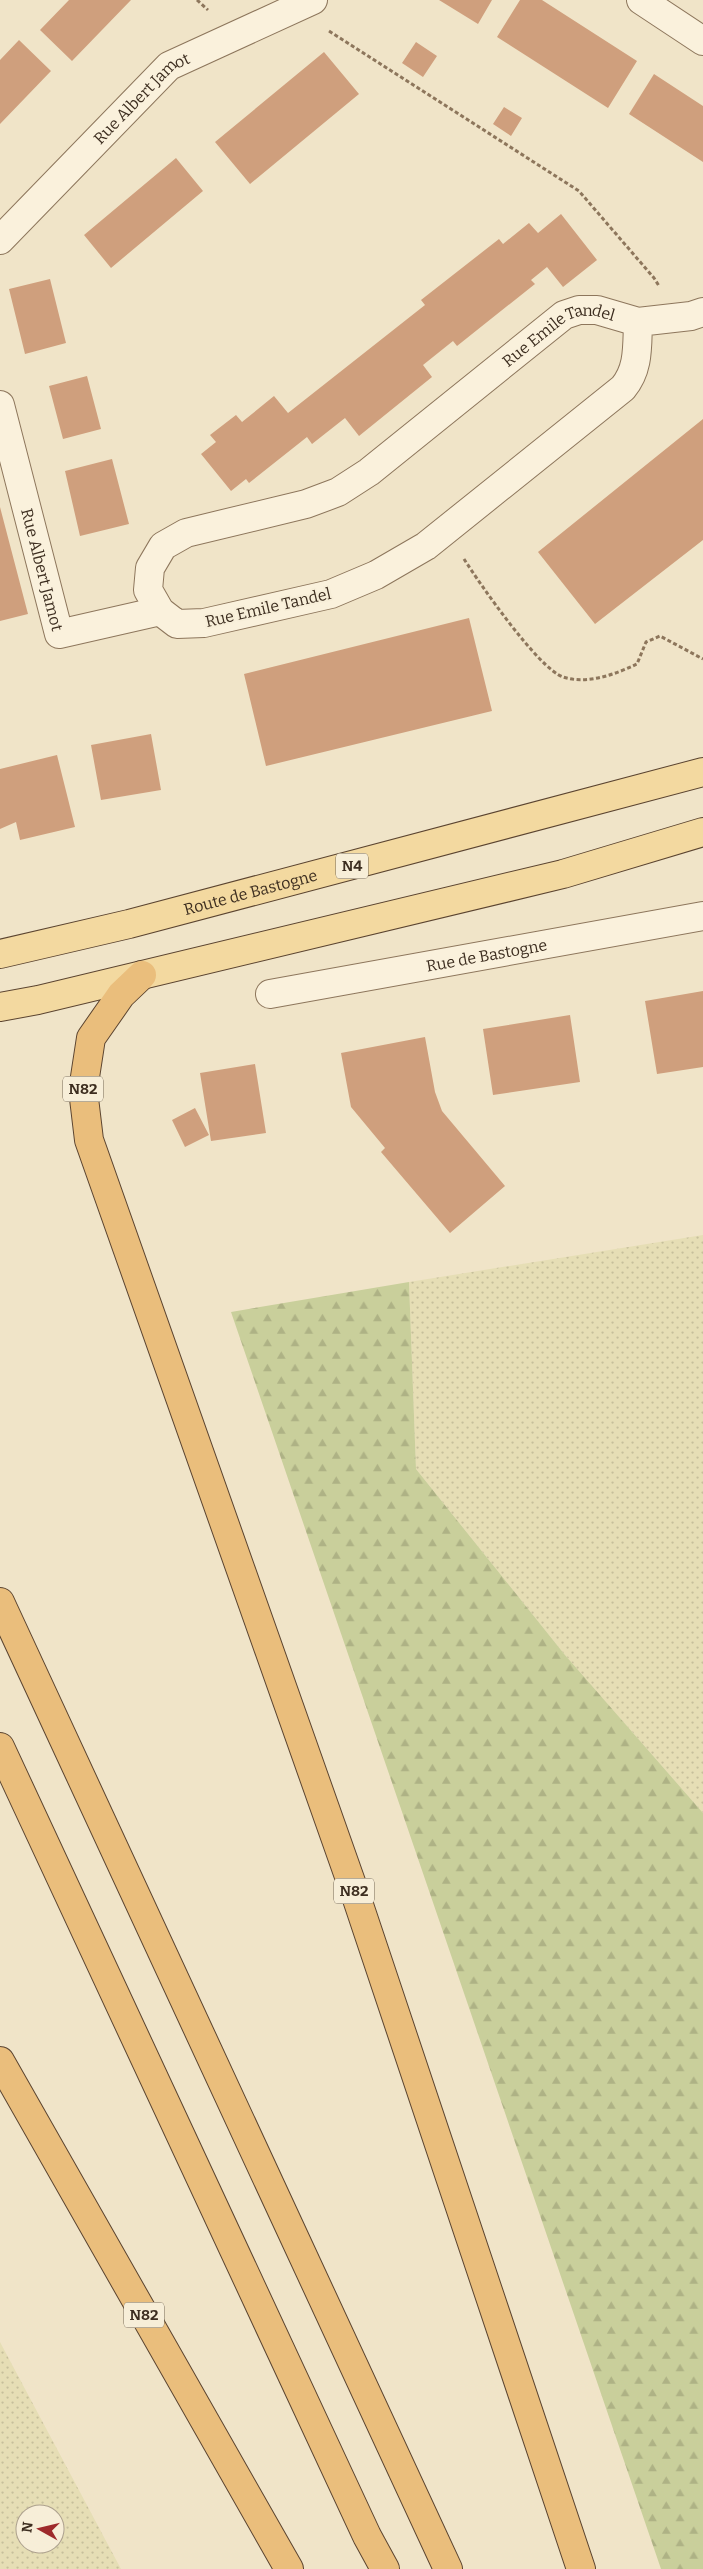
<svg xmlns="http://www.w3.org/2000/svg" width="703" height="2569" font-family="Bitter,serif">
  <defs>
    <pattern id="farmland-dots" width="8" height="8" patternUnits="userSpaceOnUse" patternTransform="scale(1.25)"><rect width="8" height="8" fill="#e6deb5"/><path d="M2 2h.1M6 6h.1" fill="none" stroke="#c6bf9b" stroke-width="1.8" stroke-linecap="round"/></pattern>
    <pattern id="forest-firs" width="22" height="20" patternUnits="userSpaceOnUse" patternTransform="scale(1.25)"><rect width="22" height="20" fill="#c9cf9b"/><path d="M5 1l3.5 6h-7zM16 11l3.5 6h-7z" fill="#aeb285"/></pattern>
  </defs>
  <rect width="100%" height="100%" fill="#f0e4c8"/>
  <path fill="url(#farmland-dots)" fill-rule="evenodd" d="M703,1235V1813L565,1655L416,1469L409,1282Z
    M0,2342L121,2569H0ZM25,2514H55V2544H25Z"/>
  <path fill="url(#forest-firs)" d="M409,1282L416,1469L565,1655L703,1813V2569H661L231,1312Z"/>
  <path fill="#cf9f7d" d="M69,0H131L72,61L40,30Z
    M439,0H492L478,24Z
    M520,0H542L637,61L608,108L497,37Z
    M19,40L51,71L0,124V60Z
    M416,42L437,56L423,77L402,63Z
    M324,52L359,94L250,184L215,142Z
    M654,74L703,106V162L629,114Z
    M504,107L522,118L511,136L493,124Z
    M176,158L203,191L111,268L84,235Z
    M561,214L597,260L563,287L547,267L531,280L535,284L457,346L453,341L423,365L432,377L359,436L345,418L312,444L307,437L249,483L246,479L231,491L201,454L216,442L210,435L236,415L242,422L274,396L288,413L425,305L421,300L499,239L503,244L529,223L538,233Z
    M50,279L66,343L25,354L9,289Z
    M87,376L101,429L63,439L49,386Z
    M703,419V540L595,624L538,552Z
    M112,459L129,524L80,536L65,471Z
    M0,507L28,614L0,621Z
    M469,618L492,711L266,766L244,674Z
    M151,734L161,790L101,800L91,745Z
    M57,755L75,827L20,840L16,822L0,829V769Z
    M703,991V1067L657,1074L645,1001Z
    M570,1015L580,1082L493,1095L483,1029Z
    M425,1037L435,1092L442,1111L505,1186L450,1233L381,1152L385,1148L351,1107L341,1053Z
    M255,1064L266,1133L211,1141L200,1073Z
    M195,1108L209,1135L185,1147L172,1120Z"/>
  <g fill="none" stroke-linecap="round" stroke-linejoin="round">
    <defs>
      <g id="minor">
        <path id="s1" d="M0,240L169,66L313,0"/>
        <path id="s2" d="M638,322C637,347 639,369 623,388L426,546L376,575L331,594L204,623L177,624L160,611L148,590L150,568L163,546L186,533L306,504L338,492L369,472L564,315L579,310H597L638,322L691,316L703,312"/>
        <path id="s3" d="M0,405L59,634L160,611"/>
        <path id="s4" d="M270,994L703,916"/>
      </g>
      <path id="tertiary" d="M641,0L703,41"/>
      <g id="primary">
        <path id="s5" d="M0,954L129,924L703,772"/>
        <path d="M0,1007L38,1000L563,874L703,832"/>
      </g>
      <path id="trunk" d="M142,975L121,995L91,1038L83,1090L89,1140L357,1899L581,2569
        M0,1602L448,2569
        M0,1747L367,2536L385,2569
        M0,2061L289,2569"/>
    </defs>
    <use href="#minor" stroke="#8d765c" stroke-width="30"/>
    <use href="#tertiary" stroke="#8d765c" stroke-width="30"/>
    <use href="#primary" stroke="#5b4430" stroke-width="30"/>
    <use href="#trunk" stroke="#5b4430" stroke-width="30"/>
    <path stroke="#8d765c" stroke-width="3" stroke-dasharray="4 2.5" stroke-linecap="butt" d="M197,0L208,10
      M329,31L579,191L654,278L659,286
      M464,559C480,584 538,668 563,677C587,685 616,674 637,664L646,642L660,636L703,659"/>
    <use href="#minor" stroke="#faf1dc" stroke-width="28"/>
    <use href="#tertiary" stroke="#faf1dc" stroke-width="28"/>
    <use href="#primary" stroke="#f3d9a0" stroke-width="28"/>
    <use href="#trunk" stroke="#eabe7c" stroke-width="28"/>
  </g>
  <g text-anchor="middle" stroke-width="4" stroke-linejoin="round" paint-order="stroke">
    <g fill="#f7eed8" stroke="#756857" stroke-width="1">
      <rect x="336" y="853.5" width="32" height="25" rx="4"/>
      <rect x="63" y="1076.5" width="40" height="25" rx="4"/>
      <rect x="334" y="1878.5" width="40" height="25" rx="4"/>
      <rect x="124" y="2302.5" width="40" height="25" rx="4"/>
    </g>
    <g font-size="15" font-weight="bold" fill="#3d2e20">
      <text x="352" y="871">N4</text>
      <text x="83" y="1094">N82</text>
      <text x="354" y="1896">N82</text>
      <text x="144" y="2320">N82</text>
    </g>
    <g font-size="16" fill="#3d2e20" stroke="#f7eed8">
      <text dy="6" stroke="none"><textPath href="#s1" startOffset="201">Rue Albert Jamot</textPath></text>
      <text dy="6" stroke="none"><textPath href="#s2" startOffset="1138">Rue Emile Tandel</textPath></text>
      <text dy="6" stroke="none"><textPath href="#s3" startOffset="170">Rue Albert Jamot</textPath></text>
      <text transform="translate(268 607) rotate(-13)" y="6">Rue Emile Tandel</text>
      <text dy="6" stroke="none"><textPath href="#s5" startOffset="258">Route de Bastogne</textPath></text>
      <text dy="6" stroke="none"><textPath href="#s4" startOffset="220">Rue de Bastogne</textPath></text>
    </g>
  </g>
  <g transform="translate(40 2529) rotate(278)"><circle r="24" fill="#f7eed8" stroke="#ada18e"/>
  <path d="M0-4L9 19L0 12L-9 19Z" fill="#9e2a2b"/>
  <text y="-8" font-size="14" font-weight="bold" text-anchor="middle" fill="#3d2e20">N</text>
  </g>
</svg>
